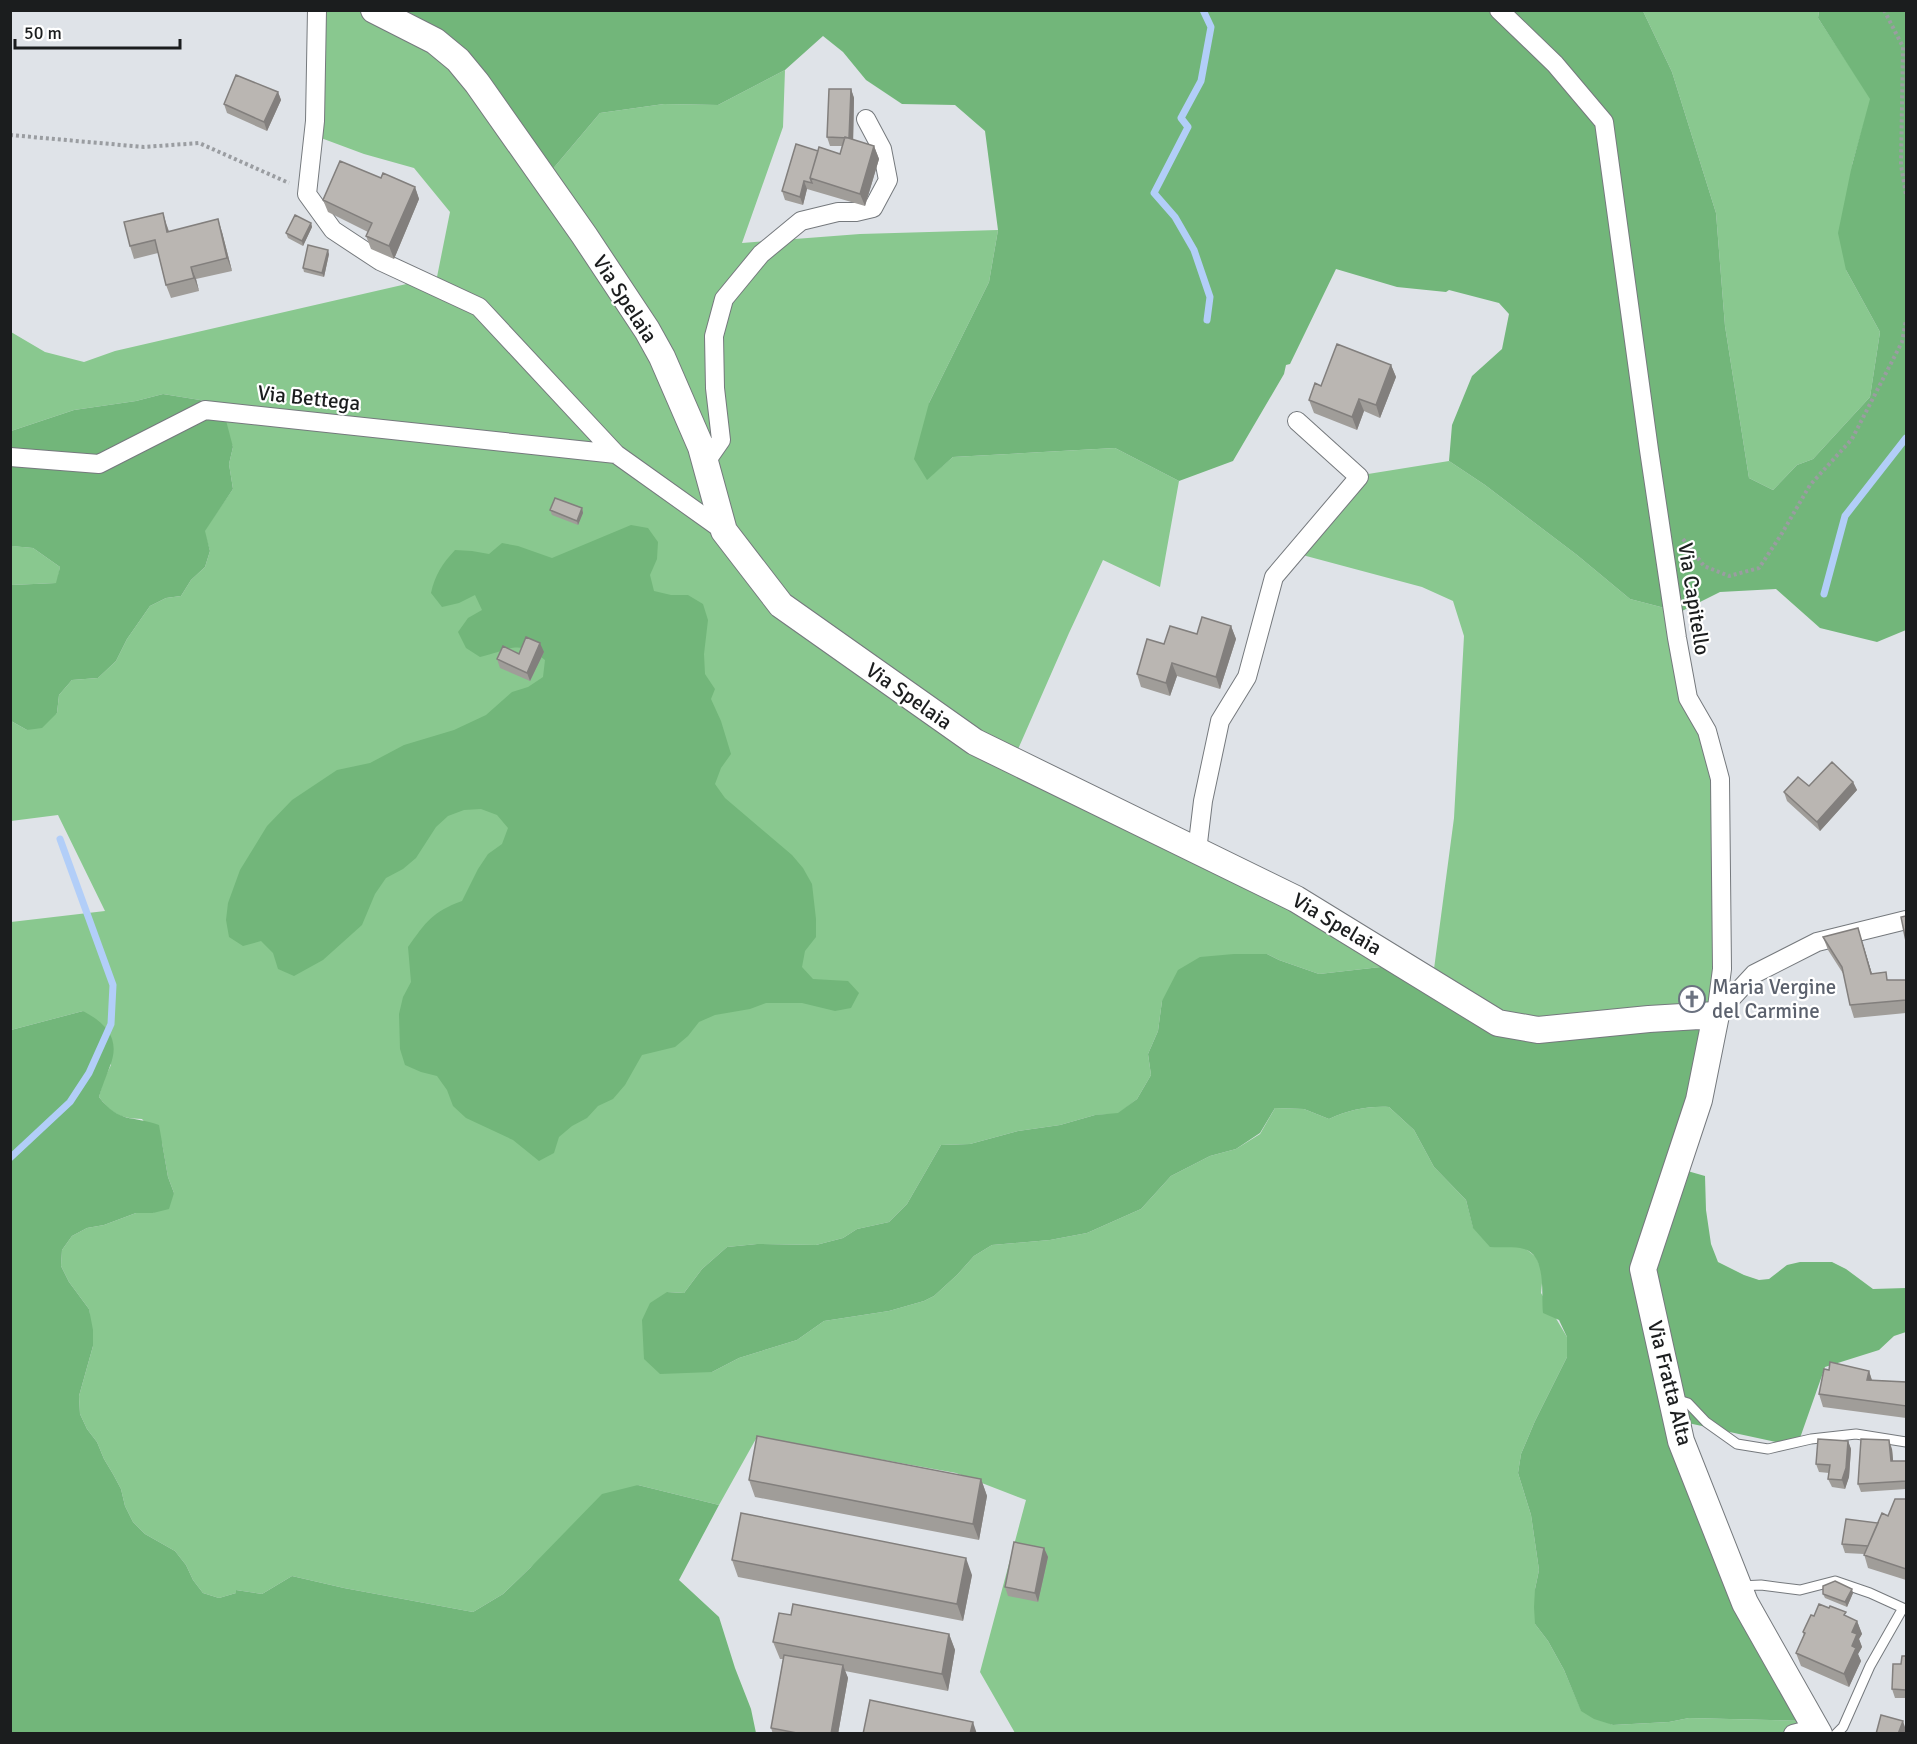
<svg xmlns="http://www.w3.org/2000/svg" width="1917" height="1744" font-family="Signika,sans-serif">
  <rect width="100%" height="100%" fill="#dfe3e8"/>
  <path fill="#89c88f" d="M324,11H374L418,31L546,177L600,113L664,104L718,105L785,70L783,127L742,243L860,234L998,230L989,282L929,403L927,479L953,457L1115,448L1179,481L1160,587L1103,560L1069,633L1015,756L1407,964L1319,974L1279,960L1267,954L1162,1001L1158,1031L1148,1054L1151,1075L1137,1099L1118,1114L1095,1115L1060,1125L1018,1131L970,1144L941,1145L907,1204L889,1222L857,1229L843,1238L816,1245L757,1244L727,1247L702,1269L684,1293L667,1292L712,1372L739,1358L797,1340L824,1321L889,1311L924,1301L934,1296L957,1275L974,1256L992,1245L1050,1240L1087,1233L1141,1209L1171,1176L1210,1156L1236,1149L1260,1134L1275,1108L1304,1109L1329,1119C1349,1110 1367,1106 1389,1107L1414,1130L1434,1167L1466,1200L1473,1227L1526,1249L1536,1257L1543,1273L1541,1293L1567,1337V1357L1535,1421L1521,1454L1518,1473L1531,1515L1539,1570L1535,1589V1624L1548,1641L1564,1670L1581,1710L1613,1725L1669,1722L1689,1718L1808,1721L1814,1733H1015L980,1672L1026,1500L956,1473L757,1437L719,1505L638,1485L531,1567L503,1594L473,1612L344,1588L292,1576L262,1594L236,1590V1593L219,1598L203,1593L193,1580L186,1565L175,1551L145,1534L133,1522L125,1506L121,1489L113,1474L104,1459L97,1442L87,1429L80,1414L79,1396L93,1346L89,1309L69,1282L61,1266L62,1250L72,1236L87,1228L104,1225L136,1213H153L174,1193L168,1177L162,1143L142,1119C120,1118 113,1115 99,1097L103,1081L111,1065L83,1011L11,1030V922L105,911L58,815L11,821V721L27,730L57,713L59,695L72,680L98,678L116,661L127,639L150,606L166,598L181,596L191,580L205,567L210,551L204,531L233,489L229,464L233,447L214,403L200,400L163,394L136,401L74,410L11,431V332L45,352L84,362L115,351L437,277L450,212L414,168L364,154L321,138Z
    M1643,11H1819L1818,18L1871,99L1852,165L1846,270L1880,332L1870,397L1813,459L1797,465L1773,490L1749,478L1725,326L1716,213L1672,72Z
    M1449,461L1485,485L1577,555L1630,599L1680,612L1682,683L1718,775L1715,1018L1520,1025L1432,984L1454,818L1464,636L1453,601L1422,587L1295,553L1368,474Z
    M12,546L33,548L60,567L57,583L11,585Z"/>
  <path fill="#72b67a" d="M374,11H1643L1672,72L1716,213L1725,326L1749,478L1773,490L1797,465L1813,459L1870,397L1880,332L1846,270L1838,233L1852,165L1870,99L1818,18L1819,11H1906V630L1877,642L1820,628L1776,589L1720,592L1680,612L1630,599L1577,555L1485,485L1449,461L1452,425L1472,376L1502,349L1509,314L1499,303L1449,290L1446,292L1397,287L1336,269L1290,364L1286,365L1284,374L1233,461L1179,481L1115,448L953,457L927,480L914,459L929,403L989,282L998,230L985,131L955,105L902,104L866,80L843,52L823,36L785,70L718,105L664,104L600,113L546,177L473,74Z
    M163,394L200,400L223,409L233,447L229,464L233,489L205,531L210,551L205,567L191,580L181,596L166,598L150,606L127,639L116,661L98,678L72,680L59,695L57,713L42,728L27,730L11,721V585L56,583L60,567L33,548L11,546V431L74,410L136,401Z
    M631,525L648,528L658,542L657,559L650,575L654,591L671,595H688L703,604L708,620L704,654L705,674L715,689L711,699L721,721L731,754L721,768L715,784L725,798L792,855L803,868L812,884L816,919V937L805,951L802,967L813,979L848,981L859,993L851,1008L835,1011L802,1003H766L750,1009L715,1015L699,1022L688,1036L675,1047L642,1055L625,1085L613,1099L598,1106L587,1118L572,1126L559,1137L554,1153L539,1161L513,1140L466,1118L453,1106L447,1090L437,1076L421,1072L405,1065L400,1049L399,1014L403,997L411,982L408,947C426,922 432,912 462,901L478,869L488,854L502,844L508,828L497,815L481,809L464,810L448,816L436,827L416,858L403,869L386,878L375,894L362,925L323,960L294,976L278,969L273,953L261,941L243,946L229,937L226,920L228,903L240,870L267,826L292,800L337,770L370,763L404,745L454,730L486,715L512,692L528,687L543,677L545,660C517,638 511,650 480,657L466,648L458,632L468,618L482,610L475,595L459,603L442,607L431,593C435,575 442,564 455,550L472,551L489,554L502,543L518,546L552,558Z
    M1234,954H1267L1279,960L1319,974L1407,964L1520,1025L1715,1018L1677,1168L1705,1176L1706,1210L1711,1244L1718,1262L1744,1275L1759,1280L1769,1279L1787,1265L1800,1262H1832L1846,1269L1873,1289L1906,1288V1332L1894,1336L1879,1350L1825,1367L1800,1438L1776,1442L1688,1423L1721,1545L1808,1721L1689,1718L1669,1722L1613,1725L1594,1719L1581,1711L1564,1670L1548,1641L1535,1624L1534,1607L1535,1589L1539,1570L1531,1515L1518,1473L1521,1454L1535,1421L1567,1357V1337L1559,1320L1543,1313C1541,1295 1547,1255 1524,1249C1514,1246 1501,1248 1490,1247L1473,1228L1466,1200L1434,1167L1414,1130L1389,1107C1367,1106 1349,1110 1329,1119L1304,1109L1275,1108L1260,1133L1236,1149L1210,1156L1171,1176L1141,1209L1087,1233L1050,1240L992,1245L974,1256L957,1275L934,1296L924,1301L889,1311L824,1321L797,1340L739,1358L712,1372L660,1374L644,1359L642,1320L650,1303L667,1292L684,1293L702,1269L727,1247L757,1244L816,1245L843,1238L857,1229L889,1222L907,1204L941,1145L970,1144L1018,1131L1060,1125L1095,1115L1118,1113L1137,1099L1151,1075L1148,1054L1158,1031L1162,1001L1178,970L1200,957Z
    M83,1011C106,1023 121,1039 110,1066C106,1077 102,1086 99,1097C120,1124 131,1115 159,1125L168,1177L174,1193L169,1209L153,1213H136L104,1225L87,1228L72,1236L62,1250L61,1266L69,1282L89,1309L93,1330V1346L79,1396L80,1414L87,1429L97,1442L104,1459L113,1474L121,1489L125,1506L133,1522L145,1534L175,1551L186,1565L193,1580L203,1593L219,1598L236,1593V1590L262,1594L292,1576L344,1588L473,1612L503,1594L531,1567L602,1494L638,1485L719,1505L679,1580L719,1617L735,1668L751,1709L756,1733H11V1030Z"/>
  <g fill="none" stroke-linecap="round" stroke-linejoin="round">
    <path stroke="#b2cef8" stroke-width="7" d="M1203,10L1211,27L1201,81L1181,118L1188,127L1154,193L1175,217L1194,250L1210,297L1207,320
      M1824,594L1845,516L1906,438
      M10,1158L70,1102L89,1073L111,1024L113,985L60,839"/>
    <defs>
      <path id="lane" d="M1675,1399L1688,1403L1706,1422L1737,1444L1768,1449L1811,1439L1856,1434L1906,1442
        M1740,1586L1761,1585L1800,1590L1835,1581L1870,1593L1903,1608L1870,1666L1843,1727L1836,1734"/>
      <path id="street" d="M317,10L315,121L307,194L333,230L380,261L479,307L616,454
        M1499,10L1555,64L1604,122L1649,450L1677,638L1688,698L1707,731L1720,779L1722,969L1716,1015
        M10,457L99,464L205,410L616,454L724,531
        M705,463L721,440L715,388L714,336L724,299L761,254L801,221L838,212H856L873,208L888,180L882,149L866,119
        M1197,851L1203,801L1220,721L1247,677L1274,577L1359,477L1297,421
        M1716,1015L1754,974L1817,942L1906,920
        M1793,1734L1816,1728"/>
      <path id="secondary" d="M374,10L435,41L458,60L477,83L584,235L647,330L662,357L701,447L724,531L781,605L975,742L1296,899L1498,1023L1538,1030L1649,1019L1716,1015L1699,1100L1643,1269L1681,1441L1745,1603L1819,1734"/>
    </defs>
    <use href="#lane" stroke="#75797d" stroke-width="11"/>
    <use href="#street" stroke="#75797d" stroke-width="20"/>
    <use href="#secondary" stroke="#75797d" stroke-width="28"/>
    <path stroke="#9a9da1" stroke-width="4" stroke-dasharray="3 3" stroke-linecap="butt" d="M1884,10L1903,47L1901,165L1906,195
      M10,135L144,147L199,143L289,183
      M1683,539L1704,566L1729,576L1759,568L1781,535L1810,485L1852,439L1902,342L1906,320"/>
    <use href="#lane" stroke="#fff" stroke-width="9"/>
    <use href="#street" stroke="#fff" stroke-width="18"/>
    <use href="#secondary" stroke="#fff" stroke-width="26"/>
  </g>
  <path fill="#a09d99" d="M851,89L854,98L853,140L874,146L879,159L865,206L807,189L803,205L785,200L782,191L818,151L840,154L842,146H830L827,137Z
    M278,92L281,100L267,131L227,113L224,104Z
    M381,178L415,187L419,199L394,259L371,249L366,236L368,232L328,212L323,200Z
    M311,223L312,227L303,246L288,238L286,233Z
    M167,226L169,231L222,232L232,271L196,279L199,291L171,298L166,285L158,253L134,259L130,246Z
    M329,254L324,277L304,272L303,268Z
    M1391,365L1396,377L1380,418L1364,411L1357,430L1314,413L1309,400L1321,386Z
    M582,508L583,513L578,525L552,515L550,510Z
    M1231,626L1236,639L1220,689L1177,676L1170,696L1141,687L1137,674L1164,644L1197,634Z
    M544,652L530,681L500,668L497,659L519,654Z
    M1853,782L1857,790L1820,831L1787,801L1784,792L1809,786Z
    M1823,937L1862,941L1872,974L1889,980H1906V1013L1854,1018L1850,1005L1844,975L1828,950Z
    M1829,1370L1869,1371L1872,1380L1906,1382V1418L1823,1407L1819,1394Z
    M1848,1441L1851,1449L1849,1477L1845,1489L1832,1487L1828,1479L1829,1473L1819,1472L1816,1464Z
    M1892,1449L1893,1461H1906V1489L1861,1492L1858,1484Z
    M981,1479L987,1496L979,1540L755,1497L749,1480Z
    M1906,1499V1580L1868,1568L1864,1554L1845,1553L1842,1544L1878,1523Z
    M1044,1548L1048,1557L1038,1602L1008,1596L1005,1587Z
    M732,1560L972,1575L963,1621L738,1577Z
    M1853,1593L1847,1607L1825,1598L1823,1594Z
    M791,1615L949,1634L955,1650L948,1691L845,1671L848,1678L838,1734H773L771,1728L783,1659H780L773,1642Z
    M1814,1616L1847,1617L1857,1621L1862,1634L1859,1639L1862,1647L1858,1654L1861,1661L1849,1687L1801,1666L1796,1653L1804,1636L1803,1632Z
    M1906,1656V1698H1895L1892,1689L1901,1664Z"/>
  <path fill="#827f7d" d="M851,89L854,98L853,146L849,138Z
    M278,92L281,100L267,131L264,122Z
    M874,146L879,159L865,206L860,194Z
    M804,181L807,189L803,205L800,197Z
    M415,187L419,199L394,259L389,246Z
    M163,213L167,226L172,244L167,232Z
    M218,219L222,232L232,271L227,258Z
    M311,223L312,227L303,246L302,241Z
    M328,250L329,254L324,277L322,273Z
    M191,267L196,279L199,291L194,278Z
    M1391,365L1396,377L1380,418L1376,405Z
    M1359,399L1364,411L1357,430L1352,417Z
    M582,508L583,513L578,525L577,521Z
    M1231,626L1236,639L1220,689L1216,677Z
    M540,643L544,652L530,681L527,673Z
    M1172,663L1177,676L1170,696L1166,683Z
    M1853,782L1857,790L1820,831L1817,822Z
    M1858,928L1862,941L1876,987L1871,974Z
    M1869,1371L1873,1384L1867,1380Z
    M1889,1440L1892,1449L1894,1470L1891,1461Z
    M1848,1441L1851,1449L1849,1477L1845,1489L1842,1480Z
    M981,1479L987,1496L979,1540L973,1524Z
    M1044,1548L1048,1557L1038,1602L1035,1593Z
    M966,1558L972,1575L963,1621L957,1604Z
    M1852,1589L1853,1593L1847,1607L1845,1602Z
    M1857,1621L1862,1634L1859,1639L1862,1647L1858,1654L1861,1661L1849,1687L1844,1674L1852,1646V1632Z
    M949,1634L955,1650L948,1691L942,1674Z
    M843,1665L848,1678L838,1734H831Z
    M1903,1721L1906,1730L1904,1734H1898Z
    M973,1722L977,1734H970Z"/>
  <path fill="#bab6b2" stroke="#827f7d" stroke-width="1.5" d="M236,75L278,92L264,122L224,104Z
    M829,89H851L849,138L827,137Z
    M845,137L874,146L860,194L810,178L819,147L840,154Z
    M796,144L818,151L810,178L812,183L804,181L800,197L782,191Z
    M340,161L381,178L383,173L415,187L389,246L366,236L372,223L323,200Z
    M163,213L167,232L218,219L227,258L191,267L194,278L166,285L155,240L130,246L124,222Z
    M295,215L311,223L302,241L286,233Z
    M308,245L328,250L322,273L303,268Z
    M1337,344L1391,365L1376,405L1359,399L1352,417L1309,400L1315,383L1321,386Z
    M555,498L582,508L577,521L550,510Z
    M1202,617L1231,626L1216,677L1172,663L1166,683L1137,674L1147,639L1164,644L1170,626L1197,634Z
    M526,637L540,643L527,673L497,659L503,646L519,654Z
    M1832,762L1853,782L1817,822L1784,792L1798,777L1809,786Z
    M1906,916V941L1901,917Z
    M1858,928L1871,974L1886,972L1887,980H1906V1000L1850,1005L1842,967L1823,937Z
    M1830,1362L1869,1371L1867,1380L1906,1382V1406L1819,1394L1824,1369L1829,1370Z
    M757,1436L981,1479L973,1524L749,1480Z
    M1818,1439L1848,1441L1846,1468L1842,1480L1828,1479L1830,1465L1816,1464Z
    M1861,1439L1889,1440L1891,1461H1906V1481L1858,1484Z
    M1895,1499H1906V1569L1864,1555L1882,1513L1888,1516Z
    M741,1513L966,1558L957,1604L732,1560Z
    M1846,1519L1878,1523L1868,1546L1842,1544Z
    M1014,1542L1044,1548L1035,1593L1005,1587Z
    M1835,1581L1852,1589L1845,1602L1823,1594V1586Z
    M793,1604L949,1634L942,1674L773,1642L779,1613L791,1615Z
    M1819,1604L1829,1608L1830,1606L1846,1612L1844,1615L1857,1621L1852,1632L1857,1634L1852,1646L1856,1648L1844,1674L1796,1653L1805,1633L1803,1632L1811,1615L1814,1616Z
    M784,1655L843,1665L831,1734H802L771,1728Z
    M1902,1656H1906V1690L1892,1689L1893,1664H1901Z
    M870,1700L973,1722L970,1734H863Z
    M1881,1715L1903,1721L1898,1734H1876Z"/>
  <defs>
    <symbol id="church-ring" viewBox="-11 -11 22 22"><circle r="9.5" fill="#fff" stroke="#6b7280" stroke-width="1.5"/><path d="M-1.2-6h2.4v3.5h3.3v2.4h-3.3V6h-2.4V-.1h-3.3v-2.4h3.3Z" fill="#6b7280"/></symbol>
  </defs>
  <g fill-rule="evenodd">
    <use href="#church-ring" x="1677" y="984" width="30" height="30"/>
  </g>
  <g text-anchor="middle" stroke-width="4.5" stroke-linejoin="round" paint-order="stroke">
    <g font-size="21" fill="#1b1d1e" stroke="#fff">
      <text transform="translate(625 299) rotate(57)" y="7">Via Spelaia</text>
      <text transform="translate(309 398) rotate(6)" y="7">Via Bettega</text>
      <text transform="translate(1694 599) rotate(81)" y="7">Via Capitello</text>
      <text transform="translate(909 696) rotate(35)" y="7">Via Spelaia</text>
      <text transform="translate(1337 924) rotate(31)" y="7">Via Spelaia</text>
      <text transform="translate(1670 1383) rotate(76)" y="7">Via Fratta Alta</text>
    </g>
    <g font-size="21" fill="#5b616d" stroke="#fff" text-anchor="start">
      <text x="1712" y="994">Maria Vergine<tspan x="1712" dy="24">del Carmine</tspan></text>
    </g>
  </g>
  <rect width="1917" height="1744" fill="none" stroke="#1b1d1e" stroke-width="24"/>
  <path d="M15 39v9h165v-9" fill="none" stroke="#1b1d1e" stroke-width="3"/>
  <text x="24" y="39" font-size="18" fill="#1b1d1e" stroke="#ffffff" stroke-width="4.5" paint-order="stroke">50 m</text>
</svg>
